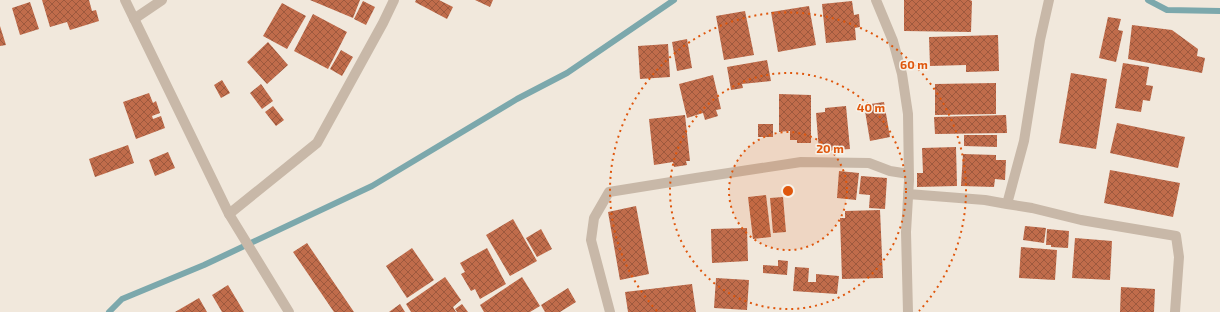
<svg xmlns="http://www.w3.org/2000/svg" width="1220" height="312" font-family="'Exo 2',sans-serif">
  <defs>
    <pattern id="building-cross-hatch" width="8" height="8" patternUnits="userSpaceOnUse"><rect width="8" height="8" fill="#c06c4b"/><path d="M0 0l8 8M0 8l8-8" fill="none" stroke="#9d593e"/></pattern>
  </defs>
  <rect width="100%" height="100%" fill="#f1e8dc"/>
  <g fill="none" stroke-linecap="round" stroke-linejoin="round">
    <path stroke="#7ca8ac" stroke-width="6" d="M1148,0L1167,10L1220,11
      M109,312L122,299L204,265L372,186L517,99L567,73L674,0"/>
  </g>
  <path fill="url(#building-cross-hatch)" d="M42,0H89L92,11L96,10L99,21L70,30L67,22L50,27Z
    M310,0H360L353,18Z
    M416,0H439L453,7L447,19L415,2Z
    M475,0H493L490,7Z
    M904,0H970L972,1L971,32L904,31Z
    M363,1L375,7L366,25L354,19Z
    M852,1L854,15L859,14L860,27L855,28L856,40L826,43L822,4Z
    M30,2L39,29L20,35L12,8Z
    M282,3L306,16L287,49L263,36Z
    M809,6L816,45L778,52L771,12Z
    M745,11L754,55L724,60L716,16Z
    M313,14L347,32L328,69L294,51Z
    M1108,17L1121,19L1118,30L1123,31L1116,62L1099,58Z
    M1132,25L1172,30L1198,49L1197,56L1205,58L1202,73L1128,59Z
    M0,26L6,45L0,46Z
    M998,35L999,71L966,72V65L930,66L929,37Z
    M687,39L692,68L677,71L672,42Z
    M268,42L288,65L267,84L247,62Z
    M668,44L670,77L640,79L638,46Z
    M341,50L353,57L342,76L330,69Z
    M767,60L771,81L742,84L743,88L731,90L727,67Z
    M1123,63L1149,67L1146,85L1153,86L1150,101L1143,100L1141,112L1115,108Z
    M1071,73L1107,79L1096,149L1059,143Z
    M713,75L721,109L716,110L718,116L705,120L703,113L687,118L679,84Z
    M222,80L230,93L221,98L214,85Z
    M996,83V114L935,115V84Z
    M261,84L273,101L262,109L250,93Z
    M149,93L153,103L156,101L160,113L152,116L153,119L161,116L165,128L136,139L123,102Z
    M779,94L811,95V143H797V140H790V131L779,132Z
    M884,102L890,137L870,141L864,105Z
    M273,106L284,120L276,126L265,112Z
    M846,106L850,149L819,151L816,113L825,112V108Z
    M685,115L690,161H686L687,165L674,167L673,162L654,165L649,119Z
    M1006,115L1007,133L935,134L934,117Z
    M1117,123L1185,137L1178,168L1110,153Z
    M758,124H773V137H758Z
    M964,135H997V147L964,146Z
    M128,145L134,163L95,177L89,159Z
    M956,147L957,186L917,187V173H923L922,148Z
    M168,152L175,168L155,176L149,160Z
    M963,154L996,155V160H1006L1005,180L995,179L994,187L961,186Z
    M1110,170L1180,183L1173,217L1104,203Z
    M839,171L859,173L856,200L837,198Z
    M861,176L887,178L885,209L869,208L870,195L859,194Z
    M766,195L771,237L753,239L748,197Z
    M783,197L786,232L773,233L770,198Z
    M636,206L649,274L620,280L608,212Z
    M880,210L883,278L842,279L840,218H845V211Z
    M513,219L537,261L510,276L486,235Z
    M1025,226L1046,228L1044,243L1023,240Z
    M747,228L748,261L712,263L711,229Z
    M541,229L552,249L537,257L526,238Z
    M1047,229L1069,231L1068,248L1051,247V245H1046Z
    M1075,238L1112,241L1110,280L1072,278Z
    M307,243L354,312H334L293,252Z
    M1021,247L1057,250L1055,280L1019,278Z
    M412,248L434,280L407,298L386,266Z
    M487,248L506,284L480,299L475,289L471,291L461,274L465,272L460,263Z
    M778,260L788,261L787,275L763,273V265L778,266Z
    M795,267L809,268L808,282H816V274L839,276L837,294L793,291Z
    M445,277L461,300L453,307L456,312H411L406,304Z
    M522,277L540,306L530,312H484L480,305Z
    M716,278L749,280L747,310L714,308Z
    M692,284L696,312H628L625,292Z
    M228,285L244,312H222L212,295Z
    M1121,287L1155,289L1154,312H1120Z
    M568,288L576,302L560,312H545L541,305Z
    M199,298L207,312H175Z
    M400,304L405,312H389Z
    M462,304L468,312H457L455,309Z"/>
  <g fill="none" stroke-linecap="round" stroke-linejoin="round">
    <path stroke="#c8b8a8" stroke-width="10" d="M876,0L893,41L902,74L908,114L909,180L906,232L908,312
      M134,19L162,0
      M908,194L985,200L1007,204L1032,208L1081,220L1176,236L1179,257L1175,312
      M1007,204L1024,141L1040,40L1049,0
      M229,214L317,143L383,23L394,0
      M610,312L591,240L594,218L609,192L696,178L801,162L869,163L890,171L909,174"/>
    <path stroke="#c8b8a8" stroke-width="10" d="M125,0L229,214L289,312"/>
  </g>
  <circle cx="788" cy="191" r="59" fill="#df570d" fill-opacity=".12"/>
  <g fill="none" stroke="#df570d" stroke-width="2" stroke-dasharray="2 4">
    <circle cx="788" cy="191" r="59"/>
    <circle cx="788" cy="191" r="118"/>
    <path d="M657 311A178 178 0 1 1 919 311"/>
  </g>
  <circle cx="788" cy="191" r="6" fill="#df570d" stroke="#f8f2e8" stroke-width="2"/>
  <g font-size="12" text-anchor="middle" font-weight="bold" fill="#df570d" stroke="#f8f2e8" stroke-width="3" stroke-linejoin="round" paint-order="stroke">
    <text x="914" y="69">60 m</text>
    <text x="871" y="112">40 m</text>
    <text x="830" y="153">20 m</text>
  </g>
</svg>
